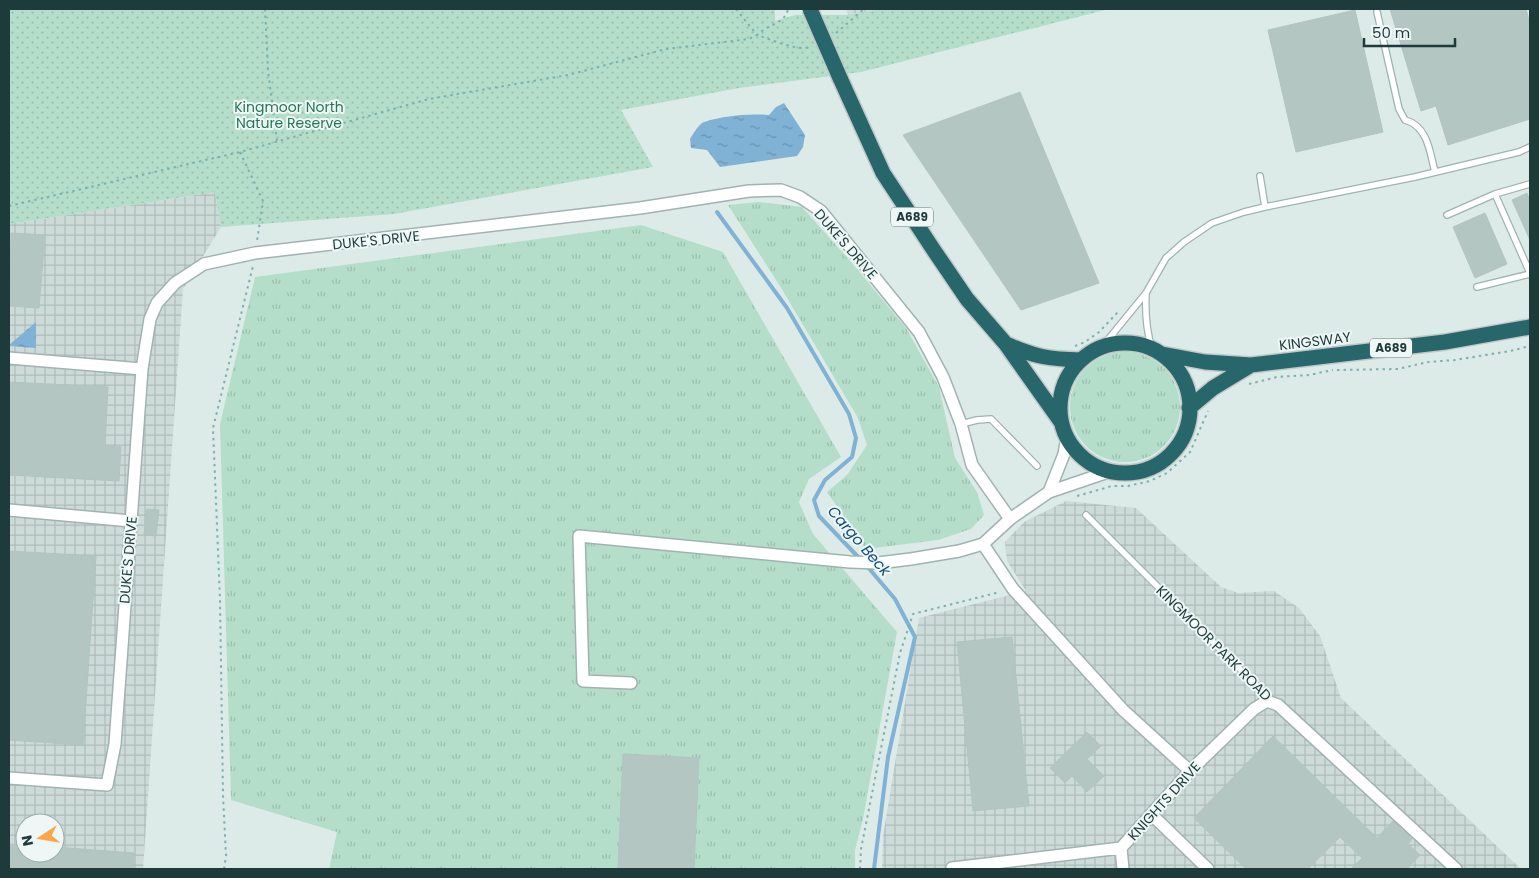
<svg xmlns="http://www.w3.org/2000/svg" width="1539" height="878" font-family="Poppins,sans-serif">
  <defs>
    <pattern id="industrial-grid" width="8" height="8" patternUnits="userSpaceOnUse" patternTransform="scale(1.25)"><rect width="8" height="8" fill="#ccdbd8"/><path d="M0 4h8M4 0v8" fill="none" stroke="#afbdba"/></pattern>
    <pattern id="grass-tufts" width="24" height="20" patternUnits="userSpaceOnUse" patternTransform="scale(1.25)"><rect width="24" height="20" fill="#b4deca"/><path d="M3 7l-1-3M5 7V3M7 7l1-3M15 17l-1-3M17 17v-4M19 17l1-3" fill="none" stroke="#9abfae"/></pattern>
    <pattern id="park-dots" width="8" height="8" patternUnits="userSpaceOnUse" patternTransform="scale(1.25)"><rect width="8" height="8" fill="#b4deca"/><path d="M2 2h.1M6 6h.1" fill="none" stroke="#9abfae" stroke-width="1.8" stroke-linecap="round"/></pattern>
    <pattern id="water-ripples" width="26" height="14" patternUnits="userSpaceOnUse" patternTransform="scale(1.25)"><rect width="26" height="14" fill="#80b2d5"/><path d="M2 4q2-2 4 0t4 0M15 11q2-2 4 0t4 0" fill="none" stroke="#6892ae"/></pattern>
  </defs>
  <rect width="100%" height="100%" fill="#ddebe8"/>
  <path fill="url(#industrial-grid)" fill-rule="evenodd" d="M846,9H881L848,15Z
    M215,192L221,227L183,289L143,869H9V224ZM25,823H55V853H25Z
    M1066,501L1136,508L1221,587L1238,593L1274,591L1299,608L1320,636L1341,698L1521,869H882L883,836L919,618L1026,591L1007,561L1005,542L1024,522Z"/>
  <path fill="url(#grass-tufts)" d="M759,202L802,207L852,263L906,328L939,387L955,458L977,492L984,515L971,529L938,540L866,549L827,492L847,475L867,445L858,418L780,286L728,205Z
    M641,225L723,252L841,457L809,479L799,502L813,534L897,632L863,819L855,850V869H329L337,832L231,800L220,424L255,277Z
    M1070 407a55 55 0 1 1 110 0a55 55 0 1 1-110 0Z"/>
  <path fill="url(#park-dots)" d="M9,9H775V21L795,15H848L881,9H1109L861,72L739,88L621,110L653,167L394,214L221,227L215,192L9,224Z"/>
  <path fill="url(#water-ripples)" d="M784,103L805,135L803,147L797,156L720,167L707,150L691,148L690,139C693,134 697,127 702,123C716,116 754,113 769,115L776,107Z
    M36,322V348L9,346V345Z"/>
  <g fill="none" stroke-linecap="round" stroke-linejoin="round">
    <path stroke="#80b2d5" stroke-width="4" d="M717,212L787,308L849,414L856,438L852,457L825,480L814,500L819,516L861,560
      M866,565L895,599L915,637L888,757L874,869"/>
  </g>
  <path fill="#b3c6c2" stroke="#b0c5c1" d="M1390,9H1526L1530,24V119L1448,145L1436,106L1421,111Z
    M1355,10L1383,132L1296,152L1268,30Z
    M1020,92L1099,283L1021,310L903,135Z
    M1527,193L1530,201V240L1512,200Z
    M1485,213L1507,264L1475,278L1453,227Z
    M11,233L45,235L39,308L9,306Z
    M9,382L108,387L105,446L121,447L119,481L9,475Z
    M147,509L159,510L156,536L144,535Z
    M9,551L96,556L83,745L9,740Z
    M1012,637L1029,806L973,811L957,642Z
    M1087,732L1101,746L1087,759L1104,776L1087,792L1072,776L1065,783L1050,768Z
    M1273,736L1377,838L1393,821L1412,839L1408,844L1420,855L1407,869H1351L1362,858L1340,837L1308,869H1246L1194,818Z
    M623,754L699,758L694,869H618Z
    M9,844L25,845V853H55V847L134,853L133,869H9Z"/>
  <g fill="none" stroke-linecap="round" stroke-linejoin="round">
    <defs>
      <path id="lane" d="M1377,12L1399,109L1405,120C1428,126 1430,153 1435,172
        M1260,176L1265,207
        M1495,194L1530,273
        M1447,215L1495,194L1530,184
        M1477,287L1530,274
        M1146,293C1145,313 1146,330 1152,349
        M1102,347L1146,293L1166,258L1184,242L1212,223L1244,212L1265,207L1415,177L1519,152L1530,147
        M961,424L977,420L991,419L1037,466
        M1086,515L1263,692L1267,701"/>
      <path id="street" d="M9,358L142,369
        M1049,492L1064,454L1067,437
        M9,510L131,521
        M983,544L1013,589L1123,710L1190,771
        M631,683L583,681L579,536L850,562L878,563L911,559L959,551L983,544L1010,519L1049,492L1111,471
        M9,778L107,785L115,744L142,369L150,319L157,303L175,283L204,264L255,253L640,208L749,191L781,190L800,197L821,211L919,332L943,377L961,424L972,465L1010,519
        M1151,814L1208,869
        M1121,848L1123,869
        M952,869V868L1121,848L1190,771L1254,709L1267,701L1278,705L1456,869"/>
      <path id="highway" d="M840,78L883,173L933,249L967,299L1005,343L1061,422
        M1060 408a65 65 0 1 1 130 0a65 65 0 1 1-130 0Z
        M1006,344C1036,357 1048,359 1081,360
        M1162,354L1205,362L1251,365L1445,342L1530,327
        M1189,408L1213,388L1251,365"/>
    </defs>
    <use href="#lane" stroke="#a0b3b1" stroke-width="8"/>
    <use href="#street" stroke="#a0b3b1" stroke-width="14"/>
    <use href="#highway" stroke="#c0c8c8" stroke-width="18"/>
    <path stroke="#7bb1ae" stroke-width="2" stroke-dasharray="2.5 4" stroke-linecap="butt" d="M265,9L268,70L277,141
      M736,9L757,35C768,24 785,24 788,9
      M836,33L864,9
      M240,152L263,201L257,241
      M9,206L240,152L429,99L568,75L666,49L749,39L757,35C770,39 800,53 812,46
      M1075,346L1085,342L1099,332L1119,311
      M1337,370L1398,369L1428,362L1455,360L1510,351L1530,346
      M1249,384L1277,377L1309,375L1333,370
      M1077,496L1112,486H1128L1150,481L1167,473L1190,452L1208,411
      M224,869L226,856L223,795L220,600L213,428L253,266
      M860,869L861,849L900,653L913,614L1000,592"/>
    <use href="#lane" stroke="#fff" stroke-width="5.5"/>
    <use href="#street" stroke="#fff" stroke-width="11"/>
    <use href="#highway" stroke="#27666a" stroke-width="15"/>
    <defs>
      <path id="highway-bridge" d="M810,9L840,78"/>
    </defs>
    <use href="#highway-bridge" stroke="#c0c8c8" stroke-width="18" stroke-linecap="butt"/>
    <use href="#highway-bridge" stroke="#27666a" stroke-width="15"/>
  </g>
  <g text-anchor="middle" stroke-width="4" stroke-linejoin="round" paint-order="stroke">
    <g fill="#eef7f5" stroke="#5c7373" stroke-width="1">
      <rect x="891" y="207.5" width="42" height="19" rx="4"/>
      <rect x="1370" y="338.5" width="42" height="19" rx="4"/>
    </g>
    <g font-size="12" font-weight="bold" fill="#1e3b3b">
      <text x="912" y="221">A689</text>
      <text x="1391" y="352">A689</text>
    </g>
    <g font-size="14" fill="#257559" stroke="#eef7f5">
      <text x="289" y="112">Kingmoor North<tspan x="289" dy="16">Nature Reserve</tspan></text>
    </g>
    <g font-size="14" fill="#1e3b3b" stroke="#eef7f5">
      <text transform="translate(376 240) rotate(-6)" y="5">DUKE'S DRIVE</text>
      <text transform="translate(846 244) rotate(49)" y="5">DUKE'S DRIVE</text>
      <text transform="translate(1315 341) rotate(-7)" y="5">KINGSWAY</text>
      <text transform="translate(128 560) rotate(-85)" y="5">DUKE'S DRIVE</text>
      <text transform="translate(1214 643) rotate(45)" y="5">KINGMOOR PARK ROAD</text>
      <text transform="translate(1164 801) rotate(-48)" y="5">KNIGHTS DRIVE</text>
    </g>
    <g font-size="15" font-style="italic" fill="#144f7c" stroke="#eef7f5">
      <text transform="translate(859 541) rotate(49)" y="5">Cargo Beck</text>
    </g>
  </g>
  <rect width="1539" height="878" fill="none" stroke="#1e3b3b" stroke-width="20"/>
  <g transform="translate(40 838) rotate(258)"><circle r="24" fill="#eef7f5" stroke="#9bacab"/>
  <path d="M0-4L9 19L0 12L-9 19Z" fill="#fea449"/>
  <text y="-8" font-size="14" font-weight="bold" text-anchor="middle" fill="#1e3b3b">N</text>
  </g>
  <path d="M1364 38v8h91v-8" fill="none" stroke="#1e3b3b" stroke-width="2.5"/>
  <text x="1372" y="38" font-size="15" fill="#1e3b3b" stroke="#eef7f5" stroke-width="4" paint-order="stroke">50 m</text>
</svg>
